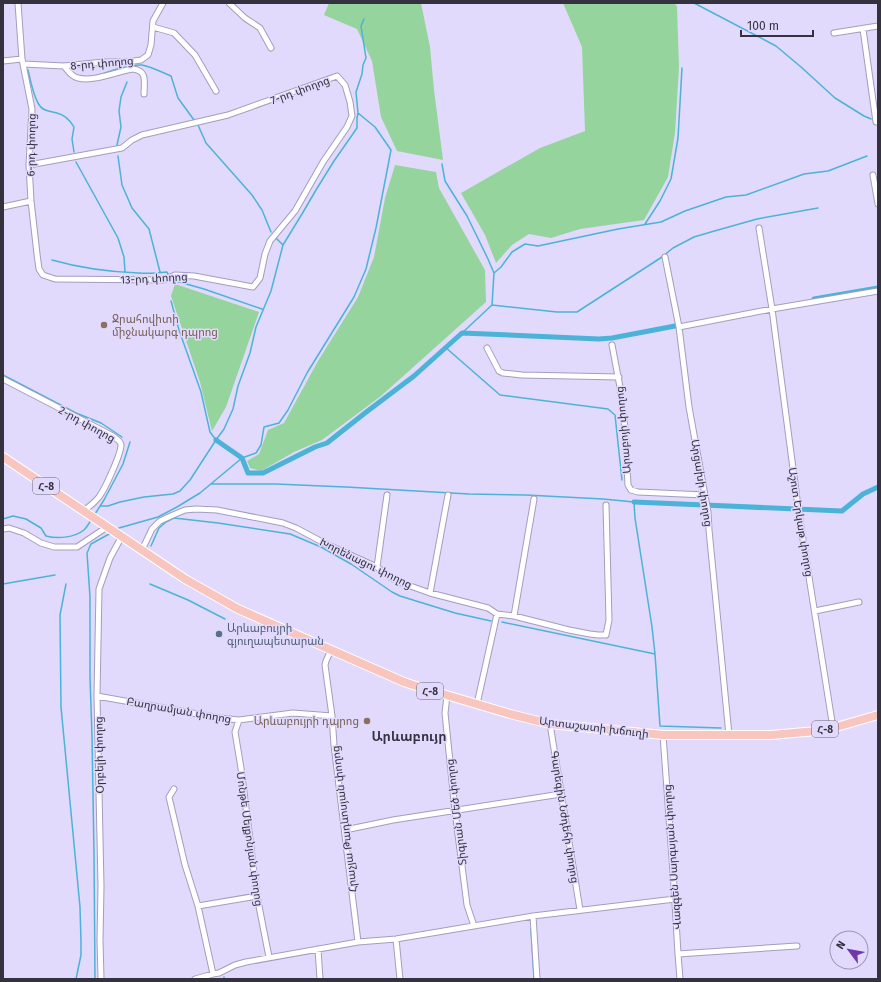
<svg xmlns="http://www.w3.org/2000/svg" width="881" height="982" font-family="'Fira Sans','Noto Sans Armenian',sans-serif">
  <rect width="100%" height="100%" fill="#e1dafc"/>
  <path fill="#96d49d" d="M329,3H421L430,47L434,90L443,160L397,151L381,117L372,61L357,29L324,15Z
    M563,3H674L677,6L679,67L675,133L668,177L644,220L580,229L551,238L529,234L512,245L496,263L485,235L461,193L540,148L585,131L582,47Z
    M395,165L436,172L439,188L485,270L486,302L381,396L322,440L294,452L261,471L250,468L247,461L259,454L268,430L284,423L318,361L358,297L374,257L385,198Z
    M175,284L259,312L226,407L212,431L200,382L171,296Z"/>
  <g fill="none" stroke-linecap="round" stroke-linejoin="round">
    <path stroke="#4cb2d8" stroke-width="1.5" d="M694,3L776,46L801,67L835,98L864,116L871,119
      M28,70C30,79 34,99 40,106C44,112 51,111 57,113C65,115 70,120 74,127L72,139L74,152
      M96,76C107,72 130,64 142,65C152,67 161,72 171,76L178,98L194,120
      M198,125L206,143L252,195L262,210L271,232
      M117,145L121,127L119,111L121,97L127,82
      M118,156L122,185L132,208L149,229L160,272
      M76,162L118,238L124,257L125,272
      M442,164L445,181L467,216L488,259L494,273
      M645,224L660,201L671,179L678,138L682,68
      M276,238L283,245
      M52,260C80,268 110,272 139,273C148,274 158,273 167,272L169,276
      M171,279L172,280L204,289L262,309
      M171,301L179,330L201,392L210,432L216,440
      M492,305L494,273L501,267L512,252L525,244L538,246L618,229L661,222L685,211L726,197L746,195L804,174L828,171L867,156
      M462,333L492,305L557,312H577L662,257L673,248L694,237L711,232L757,219L818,208
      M445,347L500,395L608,409L615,415L622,480
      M3,375L76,413L101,423L122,437
      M211,484H276L346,487L469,494L526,495L603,499L634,502L635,518L652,627L655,654L660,726L721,728
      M100,506H108L120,502L144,497L173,494L180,491L190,480L216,440L224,429L233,409L238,386L250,353L256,327L271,291L283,245L302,214L316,190L334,161L357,128V118L358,113L356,92L362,74L363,65L366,58L361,26L364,19
      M95,514L104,500L123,464L130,442
      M3,519L13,516L26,519L41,528L46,536C57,539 74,538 84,530C87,527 89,523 92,519
      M116,530L119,528L158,517L177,507L200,493L242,458L256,453L261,445L264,427L279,423L288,410L307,373L354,297L366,269L376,228L391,150L375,127L358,113
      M151,546L159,528L166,522L174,518L218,523L290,534L321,547L351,564L392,592L400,596L455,613L491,621
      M3,584L55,575
      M66,584L60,615L61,707L80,907L81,942V955L76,979
      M150,584L188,600L225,619
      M502,622L655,654
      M531,929L534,979
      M95,979L94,854L92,736L90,678V597L87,553L91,544L111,533
      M224,979V977"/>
    <path stroke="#4cb2d8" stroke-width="5" d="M814,299L878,288
      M216,440L242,458L248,473H263L315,447L327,443L365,413L414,376L462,333L599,339L612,338L675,326
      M634,502L842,511L863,494L878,487"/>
    <defs>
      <path id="street" d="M18,3L22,59L32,109L29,165L31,201L37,254L39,269L43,275L55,279L163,280L175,275L194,276L253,287L260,278L265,254L270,241L295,211L323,162L347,127L352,116L350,102L345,85L337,76L228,115L142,135L132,140L122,148L29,165
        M229,3L245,18L260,28L271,48
        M153,27L174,33L195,55L216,91
        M863,29L876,122H878
        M834,33L878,26
        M3,61L22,59
        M23,64L64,66L104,62H127L141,60L148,55L151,45L153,21L163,3
        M64,66C68,71 72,77 78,78C93,82 117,72 132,69C148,70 144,82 144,94
        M873,175L878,204
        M3,207L31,201
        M759,228L772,309L799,514L833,728
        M665,257L679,327L689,407L708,512L709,530L729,735
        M679,327L772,309L878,291
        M612,345L620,387L625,429L628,485L631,490L638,492L705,495
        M487,348L499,371L503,373L522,375L619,377
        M3,379L113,436C116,439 121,441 121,445C121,454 105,489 99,497C95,502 89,507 83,511
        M3,529L9,528L24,533L41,543L54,547H77L107,527
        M142,550L152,529L160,521L173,515L185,510L196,509L217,510L283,523L296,528L326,544L377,567L390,577L402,583L430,593L488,608L497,614L514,616L569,630L590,634L598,635H606L609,620L606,505
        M377,567L387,495
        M430,593L448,495
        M815,611L859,602
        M514,616L534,499
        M331,650L326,661L325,665L332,716L334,745L358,942
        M97,696L220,718L239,720L293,713L332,716
        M447,696L445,713L455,811L467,905L474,926
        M477,704L497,614
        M239,720L235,732L241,768L257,896L269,957
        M550,724L580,910
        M663,735L674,886L678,954L680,979
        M174,789L169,797L185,865L198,906L213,974L219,973L235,965L246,962L358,942L396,939L533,916L675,899
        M345,830L393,820L561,794
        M198,906L257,896
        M533,916L537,979
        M396,939L400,979
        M318,949L320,979
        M678,954L797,946
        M101,979L100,940L101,886L97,696L99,589L110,558L122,536
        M195,979L213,974"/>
      <path id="primary" d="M3,457L185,579C203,589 220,599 238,609L404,682L416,686L510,714L550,724L663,735H771L805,732L819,731L833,728L878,715"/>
    </defs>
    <use href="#street" stroke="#a49dbd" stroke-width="7"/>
    <use href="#primary" stroke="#fff" stroke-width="10"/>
    <use href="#street" stroke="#fff" stroke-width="5"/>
    <use href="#primary" stroke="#f9c5bf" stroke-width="8"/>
  </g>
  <g fill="#8d6e63" stroke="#e1dafc" stroke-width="1.5">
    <circle cx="104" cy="325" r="4"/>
    <circle cx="367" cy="721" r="4"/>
  </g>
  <circle fill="#5c6f8a" stroke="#e1dafc" stroke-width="1.5" cx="219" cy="634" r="4"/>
  <g text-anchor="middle" stroke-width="3" stroke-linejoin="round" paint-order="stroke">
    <g fill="#e1dafc" stroke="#696478" stroke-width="1">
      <rect x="33" y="478" width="26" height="16" rx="3"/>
      <rect x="417" y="683" width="26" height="16" rx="3"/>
      <rect x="812" y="721" width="26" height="16" rx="3"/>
    </g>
    <g font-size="10" font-weight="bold" fill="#353240">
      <text x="46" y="490">Հ-8</text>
      <text x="430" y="695">Հ-8</text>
      <text x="825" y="733">Հ-8</text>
    </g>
    <g font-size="11" fill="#353240" stroke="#e1dafc">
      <text transform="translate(102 63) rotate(-5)" y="4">8-րդ փողոց</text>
      <text transform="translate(300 90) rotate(-20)" y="4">7-րդ փողոց</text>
      <text transform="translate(31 145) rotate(-89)" y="4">6-րդ փողոց</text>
      <text transform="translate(154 278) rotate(-3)" y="4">13-րդ փողոց</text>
      <text transform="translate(87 424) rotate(29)" y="4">2-րդ փողոց</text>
      <text transform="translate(623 430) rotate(-95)" y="4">Արաբոյի փողոց</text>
      <text transform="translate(702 483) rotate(81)" y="4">Արցախի փողոց</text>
      <text transform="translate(801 522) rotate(81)" y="4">Աշոտ Երկաթ փողոց</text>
      <text transform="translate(366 563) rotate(26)" y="4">Խորենացու փողոց</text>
      <text transform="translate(179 710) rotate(10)" y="4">Բաղրամյան փողոց</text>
      <text transform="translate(594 727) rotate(7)" y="4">Արտաշատի խճուղի</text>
      <text transform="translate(99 755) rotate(-91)" y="4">Օրբելի փողոց</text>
      <text transform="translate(456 812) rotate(-97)" y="4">Տիգրան Մեծ փողոց</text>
      <text transform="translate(565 817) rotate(81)" y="4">Գարեգին Նժդեհի փողոց</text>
      <text transform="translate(344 819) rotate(-97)" y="4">Հրաչյա Թադևոսյան փողոց</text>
      <text transform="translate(250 839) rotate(82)" y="4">Մոնթե Մելքոնյան փողոց</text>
      <text transform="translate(672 857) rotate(-94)" y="4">Վազգեն Սարգսյան փողոց</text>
    </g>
    <g font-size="11" fill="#785e54" stroke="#e1dafc" text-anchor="start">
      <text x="112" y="323">Ջրահովիտի<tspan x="112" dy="13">միջնակարգ դպրոց</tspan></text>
      <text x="359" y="725" text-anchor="end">Արևաբույրի դպրոց</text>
    </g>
    <g font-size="11" fill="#4e5e75" stroke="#e1dafc" text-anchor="start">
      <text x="227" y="632">Արևաբույրի<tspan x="227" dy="13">գյուղապետարան</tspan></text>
    </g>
    <g font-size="13" font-weight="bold" fill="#353240" stroke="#e1dafc">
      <text x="409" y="741">Արևաբույր</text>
    </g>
  </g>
  <rect width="881" height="982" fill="none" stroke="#353240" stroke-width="8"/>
  <g transform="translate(849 950) rotate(302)"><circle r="19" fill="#e1dafc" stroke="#9c97b1"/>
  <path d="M0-3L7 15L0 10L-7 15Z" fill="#6e37ad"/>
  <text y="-6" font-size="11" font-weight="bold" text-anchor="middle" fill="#353240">N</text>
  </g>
  <path d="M741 30v6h72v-6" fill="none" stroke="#353240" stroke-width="2"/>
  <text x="747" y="30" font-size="12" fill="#353240" stroke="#e1dafc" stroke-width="3" paint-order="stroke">100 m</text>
</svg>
